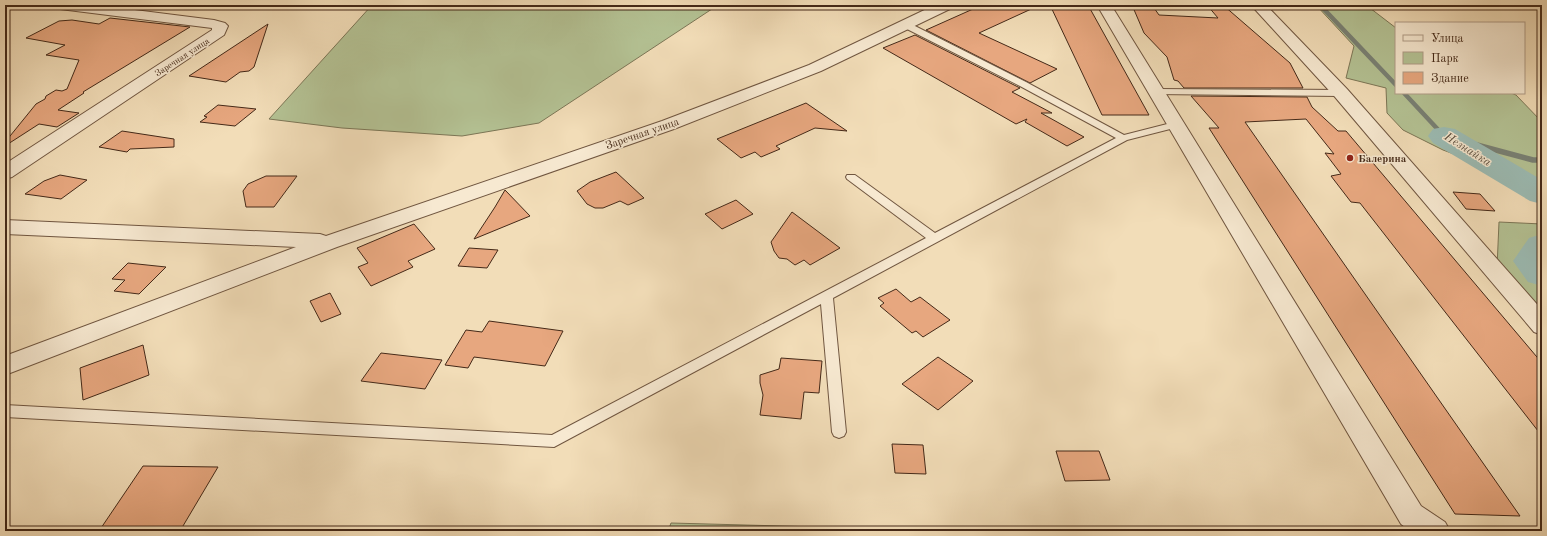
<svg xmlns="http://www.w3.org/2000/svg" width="1547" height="536" font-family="'Old Standard TT',serif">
  <rect width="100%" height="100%" fill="#f2ddb8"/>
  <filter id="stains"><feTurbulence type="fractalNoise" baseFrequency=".005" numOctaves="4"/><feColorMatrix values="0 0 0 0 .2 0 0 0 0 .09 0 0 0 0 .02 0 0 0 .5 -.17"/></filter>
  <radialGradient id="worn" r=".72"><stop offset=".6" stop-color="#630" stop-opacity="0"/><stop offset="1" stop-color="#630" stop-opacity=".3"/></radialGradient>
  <path fill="#b4c294" stroke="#7c7656" d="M372,5H718L539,123L462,136L342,128L269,119Z
    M1316,5H1366L1396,28V93H1511L1516,95L1542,122V203L1489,167L1443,150L1403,130L1387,113L1386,88L1346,78L1354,46Z
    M1499,222L1542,224V321L1497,268Z
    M671,523L968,531H668Z"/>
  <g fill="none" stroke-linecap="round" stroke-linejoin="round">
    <path stroke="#798175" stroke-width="4.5" d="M1320,5L1396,85
      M1404,93L1444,136L1451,138"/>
    <path stroke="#798175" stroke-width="5.5" d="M1447,137L1533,160H1542"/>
    <path fill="#9cbbb3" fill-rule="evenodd" d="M1444,127L1455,129L1542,180V204L1530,201L1433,143L1428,136L1433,129Z
      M1542,234V286L1528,282L1513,261L1529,238Z"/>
  </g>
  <path fill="#e7a77f" stroke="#442918" d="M982,5H1040L979,33L1057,69L1030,83L926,30Z
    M1050,5H1088L1149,115H1102Z
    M1132,5H1152L1159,15L1218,18L1207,5H1223L1290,63L1303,88H1184L1178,81L1174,80L1167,57L1144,33Z
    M110,18L190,27L83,92L84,93L58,110L79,113L57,127L39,124L8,144L6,141L36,104L45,99L46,96L56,90L62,91L67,89L79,60L46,55L65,45L26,38L59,21L72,20L99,24Z
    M268,24L254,67L249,71L240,72L226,82L189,76Z
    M915,35L1020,88L1012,92L1052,113H1041L1084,137L1067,146L1025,122L1027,119L1016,124L883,48Z
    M1191,96L1307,97L1312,107L1338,131H1346L1542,363V436L1360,203L1351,202L1331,176L1341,174L1325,153L1334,154L1306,119L1245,122L1520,516L1455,514L1209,128H1219Z
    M806,103L847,131L815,128L776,146L780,149L761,157L755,152L741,158L717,139Z
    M218,105L256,109L235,126L200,122L207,117L204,116Z
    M122,131L174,139V147L130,149L127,152L99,147Z
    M616,172L644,198L628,205L620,201L603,208H595L587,204L577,191L590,182Z
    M60,175L87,180L61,199L25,194L44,181Z
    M266,176H297L274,207H246L243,191L248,184Z
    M505,190L530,216L474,239L495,207Z
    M1453,192L1480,194L1495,211L1466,209Z
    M736,200L753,214L722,229L705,214Z
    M792,212L840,248L810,265L804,260L795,265L787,259L779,258L774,251L771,242Z
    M414,224L435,249L408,261L413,267L371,286L358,267L368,263L357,248Z
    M469,248L498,250L487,268L458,266Z
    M128,263L166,267L139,294L114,291L125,280L112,279Z
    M896,289L911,302L920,297L950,320L923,337L916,331L912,333L880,306L884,303L878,298Z
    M330,293L341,314L321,322L310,301Z
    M489,321L563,331L545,366L474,357L468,368L445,365L466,330L482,332Z
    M143,345L149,375L83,400L80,368Z
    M381,353L442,360L425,389L361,381Z
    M938,357L973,381L938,410L902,384Z
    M781,358L822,361L819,393L804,392L801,419L760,415L763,395L760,383V375L779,369Z
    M892,444L923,445L926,474L895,473Z
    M1056,451H1099L1110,480L1065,481Z
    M143,466L218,467L180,531H99Z"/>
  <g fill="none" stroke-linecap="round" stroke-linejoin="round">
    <defs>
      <path id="service" d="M903,23H909L1026,82L1124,135L1175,122L1180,125L1178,127L1127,140L833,298L846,432L844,436L839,438L834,436L832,432L821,304L554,447L5,417V405L552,435L926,238L847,179L846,177L847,175H855L935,233L1116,138L1020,86L903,27Z
        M1156,89L1341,90L1346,93L1341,96L1153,94L1151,92Z"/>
      <path id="minor" d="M53,5H95L214,20L225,23L228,26L224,35L12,177L5,179V164L212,30V28L60,9L55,8Z
        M935,5H954L952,8L821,71L674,129L337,247L5,375V356L296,247L5,234V220L320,234L326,236L662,121L809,65Z
        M1097,5H1111L1421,506L1445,522L1450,531H1410L1401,524Z
        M1251,5H1266L1347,89L1542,310V335L1534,332L1335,97Z"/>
    </defs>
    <use href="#service" stroke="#705640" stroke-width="2"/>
    <use href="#minor" stroke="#705640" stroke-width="2"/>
    <use href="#service" fill="#f7e9d1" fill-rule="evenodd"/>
    <use href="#minor" fill="#f7e9d1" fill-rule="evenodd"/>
  </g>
  <circle fill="#8f2418" stroke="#f7e9d1" stroke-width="1.5" cx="1350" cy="158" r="4"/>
  <g text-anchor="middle" stroke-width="3" stroke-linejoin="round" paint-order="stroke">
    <g font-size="9" fill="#442918" stroke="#f7e9d1">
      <text transform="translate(182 57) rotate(-33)" y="3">Заречная улица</text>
    </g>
    <g font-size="11" fill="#442918" stroke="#f7e9d1">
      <text transform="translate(642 133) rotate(-19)" y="4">Заречная улица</text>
    </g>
    <g font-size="11" font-weight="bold" fill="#442918" stroke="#f7e9d1" text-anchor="start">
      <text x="1358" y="162">Балерина</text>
    </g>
    <g font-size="12" font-style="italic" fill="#5a4e3f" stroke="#f7e9d1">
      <text transform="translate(1468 149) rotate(32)" y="4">Незнайка</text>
    </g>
  </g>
  <rect width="1547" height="536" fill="none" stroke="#f2ddb8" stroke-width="20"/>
  <rect x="6" y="6" width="1535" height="524" fill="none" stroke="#442918" stroke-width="2"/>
  <rect x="10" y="10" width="1527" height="516" fill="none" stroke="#442918"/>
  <rect x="1395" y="22" width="130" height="72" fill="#f7e9d1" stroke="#af9c87"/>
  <rect x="1403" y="35" width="20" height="6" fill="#f7e9d1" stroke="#af9c87"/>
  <text x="1431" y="42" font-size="12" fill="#442918">Улица</text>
  <rect x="1403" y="52" width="20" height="12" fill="#b4c294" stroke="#af9c87"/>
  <text x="1431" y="62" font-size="12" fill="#442918">Парк</text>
  <rect x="1403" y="72" width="20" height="12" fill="#e7a77f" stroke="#af9c87"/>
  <text x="1431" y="82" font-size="12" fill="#442918">Здание</text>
  <rect width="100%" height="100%" filter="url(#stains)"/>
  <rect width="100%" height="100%" fill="url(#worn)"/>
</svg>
